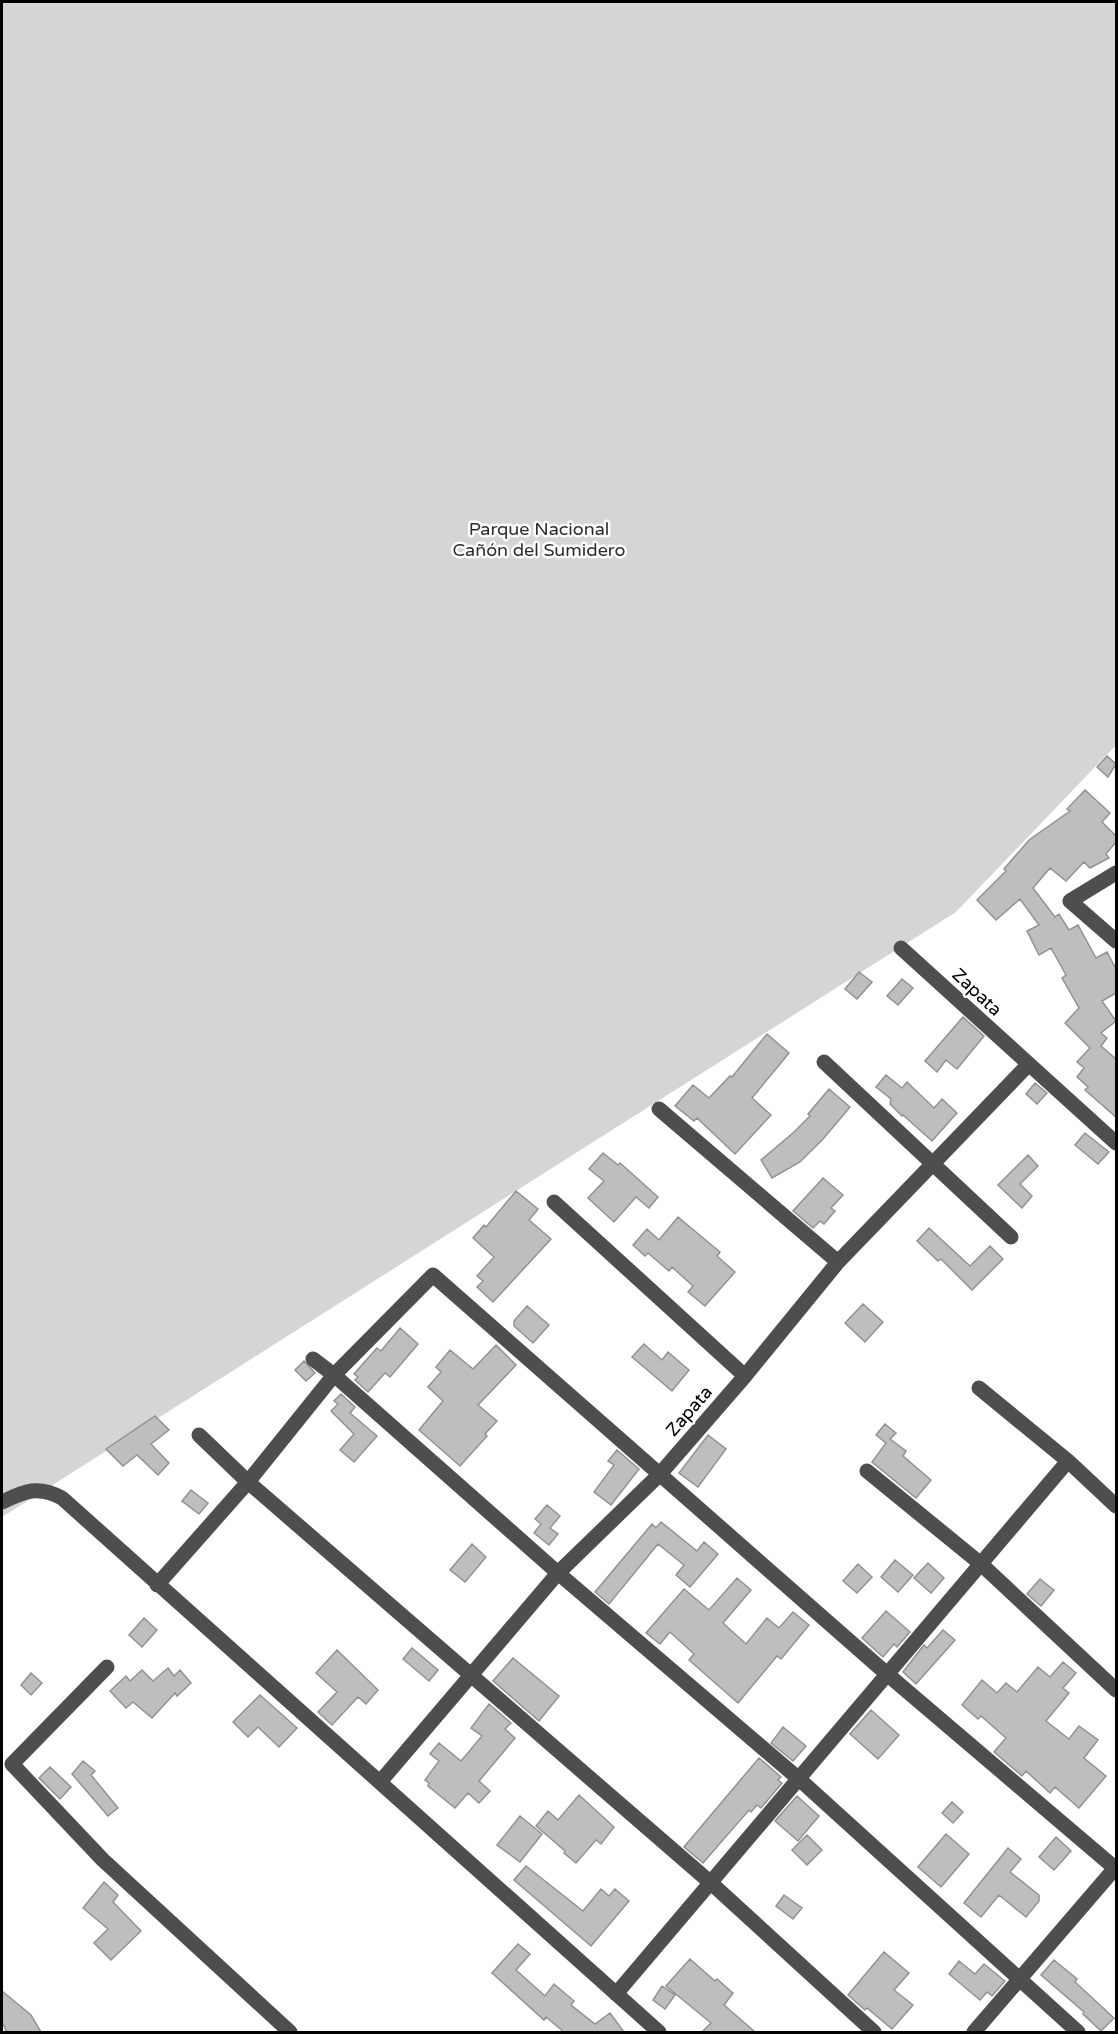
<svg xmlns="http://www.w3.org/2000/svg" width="1118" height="2034" font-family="'Varela Round',sans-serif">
  <rect width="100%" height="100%" fill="#fff"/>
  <path fill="#d5d5d5" d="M2,2H1116V745L956,912L2,1517Z"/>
  <path fill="#bebebe" stroke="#929292" stroke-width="1.5" d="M1107,756L1116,764L1108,777L1097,767Z
    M1085,790L1110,813L1102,822L1116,836V842L1106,854L1109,858L1090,868L1084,862L1066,881L1050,868L1033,888L1055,917L1059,914L1069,930L1078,925L1096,958L1107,952L1116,969V993L1102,1001L1116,1021L1101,1033L1107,1038L1101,1046L1116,1059V1117L1085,1090L1088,1087L1077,1077L1084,1068L1077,1062L1090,1048L1065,1023L1079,1008L1062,978L1066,975L1051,948L1039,955L1027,931L1039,925L1020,899L996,920L977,900L1006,871L1004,869L1029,840L1070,811L1067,809Z
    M859,972L872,982L857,999L845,989Z
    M902,979L913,988L898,1005L887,996Z
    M963,1017L984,1036L957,1069L946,1060L937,1072L925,1061Z
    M767,1034L789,1053L752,1098L771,1115L735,1154L697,1118L694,1121L675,1106L693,1085L709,1098L730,1076L732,1077Z
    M886,1075L902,1088L907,1082L934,1108L942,1099L957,1113L932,1141L903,1115L902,1116L890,1104L891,1099L876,1087Z
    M1035,1083L1047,1093L1037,1104L1026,1094Z
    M829,1089L850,1107L823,1139L800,1162L772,1178L761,1160L794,1132L810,1116L808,1114Z
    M1085,1133L1109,1152L1098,1164L1075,1145Z
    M603,1153L618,1165L620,1163L658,1197L649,1208L636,1197L614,1222L588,1198L604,1181L589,1169Z
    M1028,1155L1038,1166L1020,1184L1032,1196L1022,1208L998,1185Z
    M823,1178L843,1195L831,1208L835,1211L824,1224L820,1221L813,1228L793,1211Z
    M516,1191L538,1209L529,1220L551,1239L493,1302L477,1287L483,1281L477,1276L494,1257L473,1238L484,1225L486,1227Z
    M678,1217L720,1252L717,1256L735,1272L705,1306L688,1292L693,1286L672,1267L669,1271L648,1253L645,1256L633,1245L647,1229L659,1240Z
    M929,1228L970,1266L990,1246L1003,1259L972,1290L941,1259L938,1261L917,1241Z
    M863,1304L883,1322L865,1342L845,1323Z
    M527,1306L549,1325L533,1343L514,1326V1321Z
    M400,1328L418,1344L390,1377L385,1373L368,1392L355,1380L358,1377L354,1374L377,1348L381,1351Z
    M644,1344L662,1360L668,1352L689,1370L672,1391L632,1357Z
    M496,1345L516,1365L478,1405L497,1421L485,1434L487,1436L460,1466L419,1430L443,1401L428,1387L441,1372L436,1367L450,1350L473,1369Z
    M304,1361L315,1373L306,1381L295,1370Z
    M341,1394L355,1407L350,1413L377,1436L354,1462L340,1450L354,1434L331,1411L338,1404L334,1401Z
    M155,1416L169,1430L151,1444L169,1463L158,1475L137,1455L123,1466L106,1449Z
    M885,1424L896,1433L890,1439L906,1451L903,1456L931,1480L916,1498L872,1462L886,1443L876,1435Z
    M708,1435L726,1449L698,1487L679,1473Z
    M617,1450L639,1469L611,1505L594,1492L614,1465L608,1461Z
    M191,1490L208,1503L199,1514L182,1501Z
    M547,1505L560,1516L550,1528L558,1534L549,1545L534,1533L541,1524L535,1519Z
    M661,1522L697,1551L704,1542L718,1554L690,1587L676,1575L684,1565L658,1544L609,1604L595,1592L652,1524L656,1528Z
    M472,1544L486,1557L465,1582L450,1570Z
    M895,1560L913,1575L898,1592L881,1577Z
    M928,1563L944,1578L931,1593L914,1578Z
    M858,1564L872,1577L857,1593L843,1581Z
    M737,1578L751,1590L723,1623L746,1644L767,1618L779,1628L793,1612L809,1625L781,1659L777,1656L738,1703L689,1660L694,1654L670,1632L660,1644L646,1633L684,1589L709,1610Z
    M1040,1579L1054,1590L1041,1606L1027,1594Z
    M886,1611L910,1632L897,1647L894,1644L883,1657L862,1638Z
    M144,1618L157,1630L142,1647L129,1635Z
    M943,1630L955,1640L916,1684L903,1672L924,1645L927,1648Z
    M412,1648L438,1670L429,1681L403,1659Z
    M337,1650L378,1690L366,1704L358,1697L332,1725L318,1712L337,1692L316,1673Z
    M513,1658L559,1696L539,1721L493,1681Z
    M1063,1662L1076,1673L1063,1688L1069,1693L1046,1721L1069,1739L1079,1726L1098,1740L1084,1758L1106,1776L1079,1808L1055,1787L1050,1793L1026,1771L1022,1776L994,1752L1006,1738L981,1716L978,1719L962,1705L982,1680L997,1693L1006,1683L1017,1692L1038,1667L1050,1677Z
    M168,1668L174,1676L180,1670L191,1683L177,1696L175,1693L152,1718L133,1702L126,1708L110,1691L126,1676L130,1681L142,1670L153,1681Z
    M31,1673L42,1683L31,1695L21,1685Z
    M260,1695L297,1728L279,1747L258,1727L248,1737L233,1722Z
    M489,1704L511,1723L505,1729L515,1738L479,1781L490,1791L479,1803L468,1793L455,1808L428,1786L429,1783L425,1780L439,1761L430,1754L439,1743L461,1761L482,1736L471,1728Z
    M871,1710L899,1735L878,1759L850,1734Z
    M783,1727L806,1746L793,1761L771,1743Z
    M759,1758L781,1777L778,1780L782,1783L761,1808L757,1805L751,1812L749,1810L703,1863L684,1847Z
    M83,1761L95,1771L91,1775L118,1808L108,1816L72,1774Z
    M50,1767L71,1787L60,1799L39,1778Z
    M579,1795L614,1827L601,1844L596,1840L576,1863L564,1853L565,1851L536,1826L548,1811L558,1820Z
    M797,1796L819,1816L798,1841L775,1821Z
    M952,1802L963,1812L953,1823L942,1813Z
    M520,1816L542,1834L520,1862L497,1845Z
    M946,1834L969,1854L941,1887L918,1867Z
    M807,1835L822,1850L807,1865L792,1850Z
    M1056,1837L1071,1851L1054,1870L1039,1857Z
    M1008,1848L1021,1859L1010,1872L1039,1895V1901L1026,1917L999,1895L981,1917L964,1903Z
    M526,1866L583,1911L601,1889L609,1896L615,1889L629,1901L591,1946L514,1880Z
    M104,1882L118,1895L113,1902L141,1931L111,1960L94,1943L108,1929L83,1908Z
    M784,1895L802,1908L793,1919L776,1906Z
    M518,1944L530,1954L516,1970L545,1996L554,1984L574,2001L571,2005L595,2024L610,2013L624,2032H564L546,2017L544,2020L492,1973Z
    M884,1952L909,1973L894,1990L913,2005L892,2029L867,2008L865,2010L848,1995Z
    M690,1959L715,1981L717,1979L733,1993L724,2005L755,2032H702L711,2023L666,1986Z
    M1054,1960L1077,1979L1075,1982L1114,2018L1101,2031L1083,2014L1084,2012L1041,1975Z
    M959,1961L975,1974L984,1964L1005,1981L992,1996L987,1992L980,2000L949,1974Z
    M662,1986L675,1995L665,2009L653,2000Z
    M2,1991L31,2015L41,2032H7L2,2022Z"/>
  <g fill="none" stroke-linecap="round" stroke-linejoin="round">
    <path stroke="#4e4e4e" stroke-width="15" d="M1116,873L1070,901L1116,941
      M901,948L1116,1143
      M824,1062L1011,1237
      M659,1109L838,1262
      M554,1202L745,1376
      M313,1359L334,1375L558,1573L799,1779L1078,2032
      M979,1388L1068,1461L1116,1506
      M199,1435L248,1482L711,1883L874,2032
      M867,1471L981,1564L1116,1690
      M2,1502C25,1491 38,1485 62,1498L659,2032
      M157,1585L248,1482L334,1375L433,1275L887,1674L1116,1869
      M107,1667L12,1764L103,1860L290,2032
      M380,1782L558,1573L660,1474L745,1376L838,1262L1028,1065
      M616,1994L1068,1461
      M974,2032L1116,1867"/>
  </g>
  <g text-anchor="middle" stroke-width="5" stroke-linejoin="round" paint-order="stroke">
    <g font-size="18" fill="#2c2c2c" stroke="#fff">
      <text x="539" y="535">Parque Nacional<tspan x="539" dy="21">Cañón del Sumidero</tspan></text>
    </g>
    <g font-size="18" fill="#000" stroke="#fff">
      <text transform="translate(977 992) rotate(43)" y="6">Zapata</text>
      <text transform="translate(689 1411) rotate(-49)" y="6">Zapata</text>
    </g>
  </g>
  <rect width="1118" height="2034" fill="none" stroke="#000000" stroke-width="6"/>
</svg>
